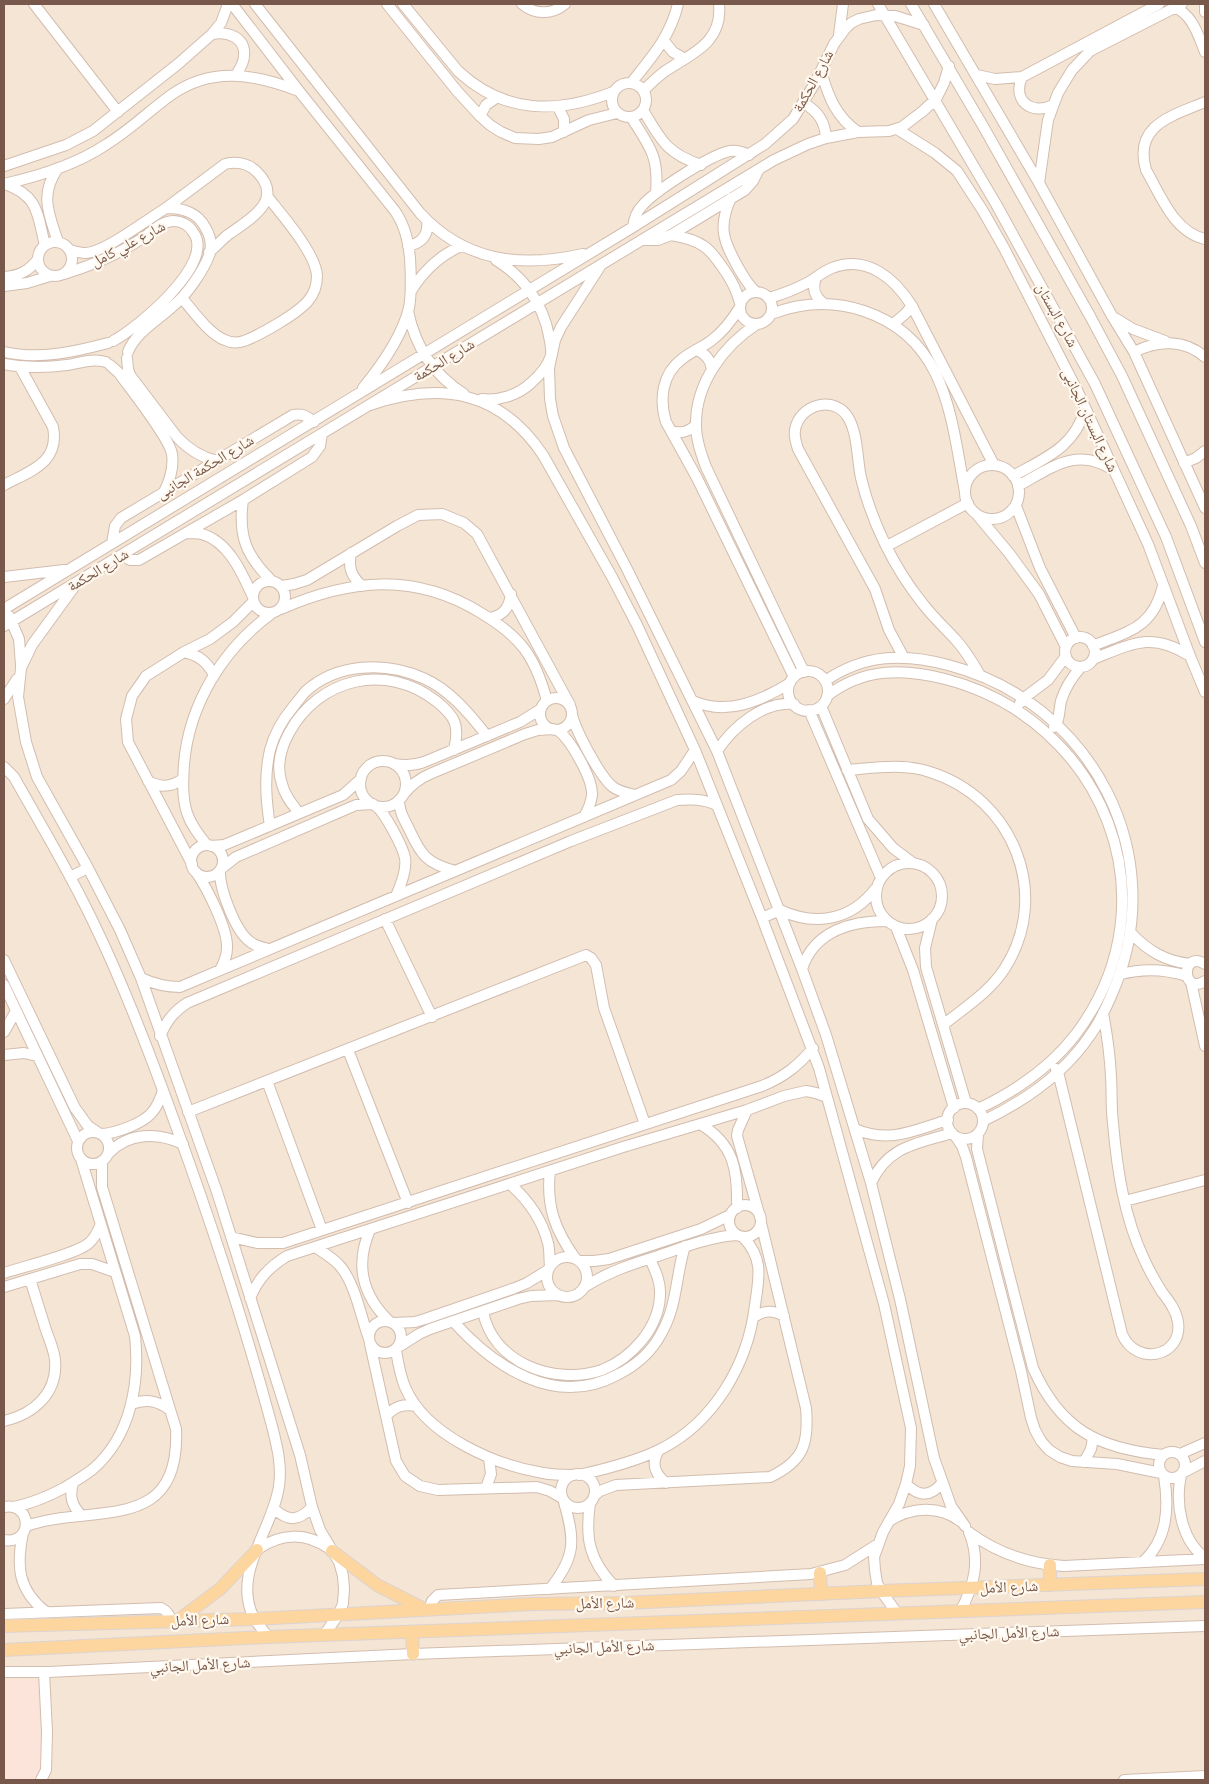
<svg xmlns="http://www.w3.org/2000/svg" width="1209" height="1784" font-family="Manrope,'Noto Naskh Arabic',sans-serif">
  <rect width="100%" height="100%" fill="#fdf4e7"/>
  <path fill="#f5e5d5" d="M4,4H1205V1780H4Z"/>
  <path fill="#fde4db" d="M4,1679L37,1680L43,1780H4Z"/>
  <g fill="none" stroke-linecap="round" stroke-linejoin="round">
    <defs>
      <path id="minor" d="M34,4L118,112
        M232,4L299,91L395,211C405,226 408,240 410,258C411,275 412,292 409,308C402,337 381,366 363,388
        M255,4L420,213C465,262 521,268 583,254
        M387,4L457,91L480,116L490,125L501,132L515,138L539,139L552,137L589,120L617,113
        M403,4L458,71C504,114 557,114 613,92
        M522,4C535,15 552,15 565,4
        M878,4L996,204L1095,384L1166,537L1205,642
        M911,4L983,126L1090,316L1122,376L1191,526L1205,563
        M934,4L1039,183L1112,316L1134,352L1205,508
        M1205,4V12
        M1174,7C1193,15 1198,35 1205,52
        M212,34C227,31 246,37 244,56C244,63 239,70 236,75
        M839,35L843,4
        M664,41L673,52L685,59
        M821,71C828,96 836,117 858,132
        M977,75L995,79L1022,77L1159,4
        M1022,77C1012,100 1031,116 1053,105
        M612 100a17 17 0 1 1 34 0a17 17 0 1 1-34 0Z
        M631,83C652,57 670,37 678,4
        M643,91C650,84 656,78 664,72C690,54 723,44 719,4
        M1205,102C1172,116 1133,125 1146,170C1161,196 1174,232 1205,239
        M804,103C818,112 825,121 826,138
        M558,107L564,119V132
        M643,110C661,140 666,153 701,165
        M480,116L486,105L496,98
        M631,117C650,147 659,156 656,193
        M897,129L935,153L957,171L983,211L1004,248L1078,392L1148,544L1190,656L1205,692
        M4,166L66,145L93,131L178,64L212,34L221,23L228,4
        M1039,183L1048,120L1058,93L1072,70L1090,51L1182,4
        M4,184C40,176 76,165 107,144C130,130 149,111 171,95C212,66 255,74 299,91
        M5,184C39,196 37,214 45,245
        M731,198C717,228 724,242 739,269C744,277 748,285 755,291
        M166,208L225,164C238,161 248,163 257,172C285,200 250,219 229,234C222,239 216,247 209,252
        M633,227C634,219 636,212 642,206C653,192 712,154 730,151C737,150 743,152 749,155
        M671,235C703,240 710,248 727,274C733,283 737,292 740,303
        M643,240H658L671,235L745,190L753,181L758,171
        M38 259a17 17 0 1 1 34 0a17 17 0 1 1-34 0Z
        M58,242C49,214 39,195 58,168
        M408,246C422,243 429,235 427,221
        M70,250C74,251 80,253 85,253C104,253 148,219 166,208C183,208 197,212 205,227C210,235 212,244 210,253C204,270 187,295 173,306C158,320 135,333 128,352
        M601,265L561,327L555,340L549,368L550,399L553,416L564,448L627,569L717,751L802,969L826,1035L871,1183L900,1299L934,1458L951,1506L965,1526
        M64,274C93,265 122,253 147,235C155,229 163,221 174,221C181,221 189,225 193,232C217,263 137,328 113,341
        M4,277C19,276 29,271 38,259
        M816,278C812,288 814,296 823,303
        M4,286L27,283L50,276
        M411,291C424,270 439,256 461,246
        M740 308a16 16 0 1 1 32 0a16 16 0 1 1-32 0Z
        M182,298C192,310 210,335 225,340C231,343 238,343 244,341C260,335 297,314 308,301C314,294 317,285 317,276C316,253 281,214 267,196
        M769,298C783,294 796,289 809,282C817,277 824,271 832,268C867,254 895,279 912,306L994,465
        M740,307C732,320 724,331 712,340C703,347 692,351 682,359C662,374 659,399 666,422L697,478L794,677
        M408,311C415,346 434,375 464,394
        M771,314C802,302 832,300 864,311C947,339 951,418 965,492
        M1115,318L1133,329L1165,341
        M757,324C723,346 695,384 696,426C696,440 701,454 706,467L804,672
        M893,324L905,314L912,306
        M697,350C706,354 711,360 712,370
        M4,352C39,360 74,352 108,343
        M1134,352C1158,340 1184,339 1205,357
        M127,358L128,369L130,375L177,437C188,449 200,457 217,461
        M4,364C25,368 45,368 67,365C80,363 92,358 106,362
        M110,365L119,373C131,390 169,437 172,454C174,468 170,480 164,492
        M482,399C500,401 518,395 531,383C539,376 548,366 551,355C552,349 550,342 549,336C543,304 524,277 496,260
        M370,405C441,381 500,391 543,455L612,577L637,625L695,750L762,918L819,1068L884,1304L911,1428L910,1466L906,1484L899,1504L883,1532L874,1557L875,1570L877,1583L881,1591L897,1613
        M671,431C681,434 688,432 696,425
        M1184,463L1196,458L1205,451
        M965 492a27 27 0 1 1 54 0a27 27 0 1 1-54 0Z
        M1013,476C1045,458 1075,447 1085,409
        M4,485C30,471 60,463 53,427L20,367
        M1018,486C1051,468 1077,446 1113,470
        M243,500C238,536 246,556 272,581
        M1016,506L1040,568L1076,638
        M978,516L1009,553L1039,594L1066,647
        M186,533C191,533 197,533 202,534C229,542 242,573 253,597
        M112,543L115,526L121,518L293,415C302,413 307,416 314,422
        M887,546L968,503
        M351,553C348,567 351,576 362,586
        M122,555L130,560H139L243,500L312,457L320,446L322,434
        M4,577L64,570
        M253 597a16 16 0 1 1 32 0a16 16 0 1 1-32 0Z
        M77,583L32,645L21,668L18,697L26,742L37,777L88,868L120,930L141,978L217,1192L300,1455L312,1507L320,1530L339,1562L343,1576L344,1589L343,1603L339,1614L324,1635
        M282,586L294,584L307,580L397,526L418,515L442,514L464,523L477,534L570,705
        M4,609L633,227L765,144L793,119L815,83L834,44L845,29L851,23L859,19L876,15L895,16L924,25
        M281,609C350,579 414,572 481,613C521,637 535,656 547,701
        M9,616L19,639L21,665
        M490,618C504,615 509,608 511,594
        M4,626L774,160L808,144L826,138L858,132L889,131L902,127L923,111L936,99L944,83L949,66
        M1065 652a15 15 0 1 1 30 0a15 15 0 1 1-30 0Z
        M1093,646C1129,631 1153,628 1163,586
        M184,652C199,655 207,662 214,675
        M904,658L889,630L875,589L798,449C796,443 794,436 795,430C799,404 836,394 849,419C858,436 857,459 861,478C872,523 894,568 923,604C933,617 945,628 956,640C966,651 973,663 980,675
        M1093,659C1132,644 1151,631 1190,656
        M788 691a20 20 0 1 1 40 0a20 20 0 1 1-40 0Z
        M825,681C864,654 904,653 948,665C1092,702 1173,856 1112,994C1106,1008 1100,1022 1091,1034C1065,1073 1025,1101 983,1121
        M827,696C863,668 903,668 945,679C1103,720 1177,900 1076,1034C1050,1068 1016,1091 978,1109
        M540 714a16 16 0 1 1 32 0a16 16 0 1 1-32 0Z
        M4,699L17,679
        M693,701C727,716 761,701 790,683
        M1020,703L1024,698L1048,680L1066,656
        M821,706L868,819L893,848L913,863
        M809,710L881,878
        M572,715C576,731 600,777 613,787C620,792 627,793 635,795
        M1054,727C1060,721 1059,709 1061,701C1065,688 1072,677 1081,667
        M557,730C570,738 593,779 592,795C591,803 588,810 584,817
        M717,751C733,727 763,701 794,704
        M360 784a23 23 0 1 1 46 0a23 23 0 1 1-46 0Z
        M394,764C405,766 413,766 424,762L520,722L541,709
        M4,767L14,777C42,827 72,876 96,928C127,992 152,1059 176,1126C212,1225 245,1325 272,1426C277,1446 282,1465 279,1486C273,1529 231,1574 254,1618C258,1625 264,1631 268,1637
        M847,770C874,768 903,763 930,772C1013,798 1052,894 1005,968C990,992 964,1008 943,1025
        M148,781C161,788 171,787 183,779
        M403,795C411,785 418,779 430,774L525,734L538,730L553,729
        M399,800C399,811 404,819 409,829C421,855 426,863 455,871
        M376,806C385,813 403,847 405,858C407,870 401,885 396,896
        M299,813C292,804 285,796 282,784C276,767 281,748 289,733C319,678 386,662 436,701C455,716 460,725 454,750
        M270,826C266,800 264,776 270,750C274,735 283,719 293,707C297,702 301,697 305,692C336,663 385,661 423,678C449,689 469,713 487,736
        M207,845C199,835 191,825 187,813C182,797 183,781 184,764C189,704 223,649 271,614
        M191 861a16 16 0 1 1 32 0a16 16 0 1 1-32 0Z
        M211,846L224,845L343,795L361,779
        M876 896a33 33 0 1 1 66 0a33 33 0 1 1-66 0Z
        M192,864L128,742L126,719L132,696L146,676L184,652L210,639L233,622L253,602
        M222,868L236,857L349,808L356,805L373,804
        M220,871C219,888 235,929 248,940C254,946 261,947 269,949
        M196,872C207,888 228,929 227,948C227,956 224,963 220,970
        M70,877L88,868
        M762,918L780,910C816,927 852,920 876,888
        M385,919L432,1017
        M932,919L925,948L926,967L966,1103
        M896,927L913,970L954,1108
        M1131,933C1148,951 1165,961 1190,964
        M4,960L75,1108L88,1126L97,1132
        M1205,964C1181,949 1181,996 1205,981
        M802,969C814,931 851,921 887,921
        M1121,974C1144,968 1164,969 1187,976
        M141,978C154,984 166,987 180,987L671,780L681,771L695,750
        M1191,982L1205,1046
        M4,985L78,1141
        M4,1032L16,1011
        M160,1036C167,1021 173,1012 187,1003L571,841L677,800C692,799 704,799 717,805
        M348,1050L408,1203
        M4,1055L24,1053L37,1056
        M1056,1069L1058,1072L1122,1334C1136,1367 1183,1357 1178,1322C1176,1310 1169,1301 1162,1292C1155,1281 1149,1270 1144,1259C1124,1217 1117,1169 1113,1123C1111,1108 1112,1092 1111,1077C1110,1056 1107,1034 1103,1013
        M267,1081L322,1230
        M947 1121a18 18 0 1 1 36 0a18 18 0 1 1-36 0Z
        M747,1110L738,1130L737,1136L760,1217
        M188,1112L586,955L591,958L596,965L604,1008L645,1124
        M700,1124C734,1144 738,1170 737,1208
        M855,1129C890,1144 914,1130 948,1120
        M77 1148a16 16 0 1 1 32 0a16 16 0 1 1-32 0Z
        M101,1134C111,1134 119,1131 129,1127C149,1119 157,1111 163,1090
        M978,1134L977,1149L1033,1368C1060,1429 1098,1449 1164,1455
        M956,1137L962,1146L966,1157L1021,1371L1031,1418L1035,1430L1041,1441L1049,1450L1060,1457L1072,1461L1117,1464L1161,1473
        M108,1154C128,1132 158,1132 183,1144
        M550,1171C546,1206 555,1230 575,1258
        M871,1183C888,1146 916,1144 952,1133
        M510,1184C528,1200 542,1219 548,1243C550,1250 549,1259 550,1266
        M1125,1201L1205,1180
        M729 1221a16 16 0 1 1 32 0a16 16 0 1 1-32 0Z
        M370,1230C355,1264 362,1295 389,1321
        M231,1237L257,1243H283L762,1086C784,1077 798,1066 813,1048
        M315,1247C324,1253 333,1258 340,1266C355,1283 361,1317 369,1339
        M547 1277a20 20 0 1 1 40 0a20 20 0 1 1-40 0Z
        M579,1261H594L609,1259L701,1229L730,1215
        M4,1273C22,1267 77,1254 89,1243C95,1238 98,1231 101,1224
        M586,1286C608,1272 632,1264 658,1256C684,1247 709,1237 737,1235
        M4,1287L80,1264H92L115,1272
        M250,1298C258,1279 269,1267 287,1256L623,1147L747,1110L784,1096L806,1091L816,1093L827,1097
        M483,1311C492,1363 555,1386 602,1370C632,1358 659,1328 660,1295C661,1282 655,1270 650,1259
        M754,1317C764,1310 773,1310 784,1316
        M369 1337a16 16 0 1 1 32 0a16 16 0 1 1-32 0Z
        M453,1321C494,1367 555,1408 617,1375C635,1366 651,1353 661,1334C678,1304 675,1278 685,1246
        M394,1323L415,1322L425,1319L515,1288L527,1283L548,1270
        M370,1344L396,1461L405,1476L420,1486L438,1490L537,1487L550,1491L562,1498
        M400,1346L419,1334L430,1329L518,1299L531,1296L557,1295
        M396,1350C398,1363 400,1375 405,1387C425,1435 495,1465 543,1473C553,1475 564,1475 574,1475
        M131,1404C146,1399 157,1400 170,1410
        M386,1416C395,1406 403,1404 416,1406
        M4,1421C34,1414 58,1393 55,1360C54,1349 48,1337 45,1327C40,1311 35,1295 30,1279
        M659,1450C651,1463 654,1473 666,1483
        M1159 1465a13 13 0 1 1 26 0a13 13 0 1 1-26 0Z
        M1180,1454L1205,1443
        M1084,1462L1091,1449L1093,1438
        M1184,1472L1205,1461
        M561 1491a17 17 0 1 1 34 0a17 17 0 1 1-34 0Z
        M579,1475C606,1469 634,1462 659,1450C714,1423 748,1364 755,1305C759,1277 764,1259 743,1237
        M1181,1475C1175,1503 1181,1540 1205,1558
        M73,1483C69,1497 72,1506 82,1516
        M906,1484C919,1497 931,1497 942,1483
        M486,1488L491,1474L489,1458
        M594,1496L600,1491L616,1485L770,1477C804,1461 809,1443 806,1408L761,1223
        M590,1503C585,1538 589,1560 614,1586
        M4,1507C33,1502 33,1545 4,1540
        M14,1507C33,1503 47,1497 64,1488C74,1482 84,1476 93,1469C131,1436 140,1383 135,1336L81,1159
        M274,1509C289,1522 299,1521 312,1507
        M889,1521C911,1507 939,1505 960,1521
        M26,1526C91,1503 181,1536 176,1429L102,1187V1161
        M23,1533C16,1566 18,1590 46,1612
        M970,1533C999,1554 1029,1564 1064,1566L1205,1559
        M258,1549C281,1533 306,1532 330,1549
        M1143,1562C1168,1539 1169,1507 1164,1476
        M550,1589C576,1556 575,1541 564,1502
        M429,1610L432,1601L438,1595L811,1574L845,1565L878,1544
        M960,1612C974,1586 981,1561 969,1532
        M4,1614L161,1608C167,1611 170,1614 171,1621
        M4,1672H49L413,1654L1205,1626
        M41,1780L46,1770L47,1732L44,1672
        M1124,1780L1205,1776"/>
      <path id="major" d="M332,1551L377,1585L424,1609
        M820,1573L821,1594
        M1050,1585V1565
        M177,1621L220,1589L257,1550
        M4,1626L255,1619L531,1604L624,1603L881,1591L1205,1579
        M412,1632L413,1654
        M4,1650L268,1637L1205,1602"/>
    </defs>
    <use href="#minor" stroke="#d2bdaf" stroke-width="12"/>
    <use href="#major" stroke="#dcd4d0" stroke-width="14"/>
    <use href="#minor" stroke="#fff" stroke-width="10"/>
    <use href="#major" stroke="#fdd59f" stroke-width="12"/>
  </g>
  <g text-anchor="middle" stroke-width="4.5" stroke-linejoin="round" paint-order="stroke">
    <g font-size="15" fill="#78584a" stroke="#fff8ee">
      <text transform="translate(813 81) rotate(-61)" y="5">شارع الحكمة</text>
      <text transform="translate(128 244) rotate(-28)" y="5">شارع علي كامل</text>
      <text transform="translate(1057 315) rotate(61)" y="5">شارع البستان</text>
      <text transform="translate(444 360) rotate(-31)" y="5">شارع الحكمة</text>
      <text transform="translate(1090 420) rotate(65)" y="5">شارع البستان الجانبى</text>
      <text transform="translate(205 467) rotate(-31)" y="5">شارع الحكمة الجانبى</text>
      <text transform="translate(98 570) rotate(-31)" y="5">شارع الحكمة</text>
      <text transform="translate(1009 1587) rotate(-2)" y="5">شارع الأمل</text>
      <text transform="translate(605 1603) rotate(-1)" y="5">شارع الأمل</text>
      <text transform="translate(200 1620) rotate(-2)" y="5">شارع الأمل</text>
      <text transform="translate(1009 1633) rotate(-2)" y="5">شارع الأمل الجانبي</text>
      <text transform="translate(604 1647) rotate(-2)" y="5">شارع الأمل الجانبي</text>
      <text transform="translate(200 1665) rotate(-3)" y="5">شارع الأمل الجانبي</text>
    </g>
  </g>
  <rect width="1209" height="1784" fill="none" stroke="#78584a" stroke-width="10"/>
</svg>
